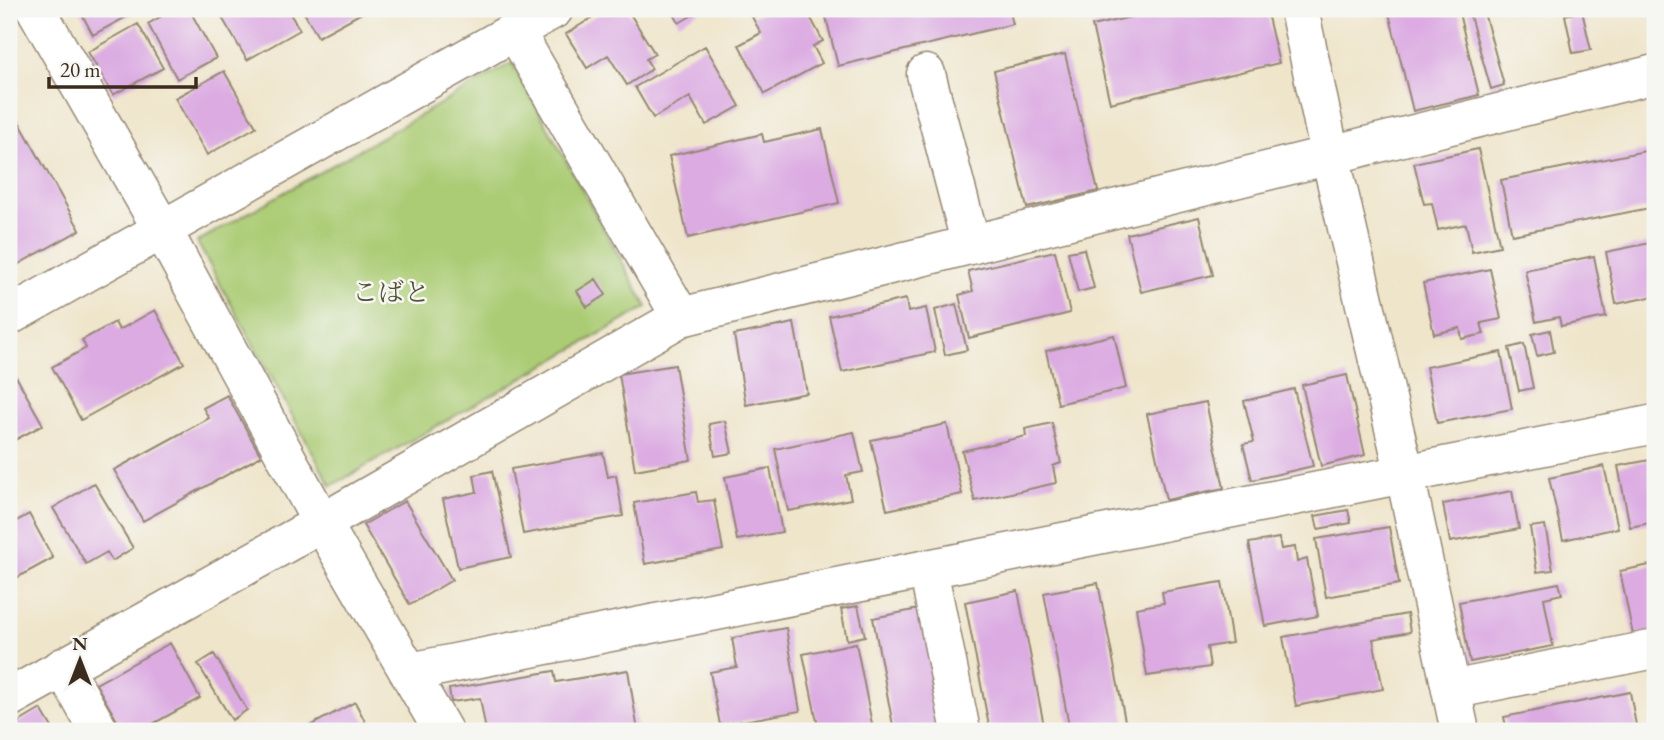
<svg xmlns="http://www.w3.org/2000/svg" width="1664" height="740" font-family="'EB Garamond','Noto Serif JP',serif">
  <rect width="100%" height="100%" fill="#f6f6f2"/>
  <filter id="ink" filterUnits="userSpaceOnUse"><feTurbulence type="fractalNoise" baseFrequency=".0143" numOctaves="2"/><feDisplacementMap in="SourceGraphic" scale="14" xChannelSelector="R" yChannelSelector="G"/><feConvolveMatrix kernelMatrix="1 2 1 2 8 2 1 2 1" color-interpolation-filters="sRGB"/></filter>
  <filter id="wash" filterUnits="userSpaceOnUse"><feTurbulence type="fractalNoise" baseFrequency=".00686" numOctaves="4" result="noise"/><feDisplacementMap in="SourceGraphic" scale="28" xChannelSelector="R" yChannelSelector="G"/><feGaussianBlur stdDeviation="1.57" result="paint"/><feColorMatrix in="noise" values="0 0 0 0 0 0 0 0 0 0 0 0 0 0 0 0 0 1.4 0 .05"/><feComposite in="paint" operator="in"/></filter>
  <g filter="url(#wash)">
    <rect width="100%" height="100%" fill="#efe5cb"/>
    <path fill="#abcc75" stroke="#737b4a" stroke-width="2" d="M512,63L647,307L331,486L197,242Z"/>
    <g id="blocks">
      <path fill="#dbabe2" d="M79,9H141L93,35Z
        M174,9H189L216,58L177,79L148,24Z
        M235,9H287L300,30L247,60L221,16Z
        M302,9H369L318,37Z
        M606,9H627L655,54L646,59L652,69L627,85L608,55L587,68L566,34Z
        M671,9H703L679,23Z
        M768,9H806L823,41L813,46L822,63L765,94L739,45L761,33L752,17Z
        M824,9H1009L1013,24L838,66Z
        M1165,9H1266L1279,63L1110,103L1092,26Z
        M1388,9H1458L1479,95L1413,111Z
        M1468,9H1483L1504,85L1491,89Z
        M1582,11L1591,50L1573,53L1565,15Z
        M138,24L163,68L113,95L88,52Z
        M705,46L740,106L706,125L690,97L653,118L635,87Z
        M1065,54L1098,191L1027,208L994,71Z
        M224,71L256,127L207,155L175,98Z
        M9,104L80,230L15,266L9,255Z
        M822,129L839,203L688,238L669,156L762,134L764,142Z
        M1478,149L1500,246L1472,252L1466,224L1438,230L1432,203L1424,204L1414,163Z
        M1655,149V207L1512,235L1501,180Z
        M1199,217L1213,275L1141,292L1127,234Z
        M1655,242V296L1616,304L1606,252Z
        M1084,249L1094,288L1078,292L1068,252Z
        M1055,251L1070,313L969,338L959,295L973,291L968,271Z
        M1594,256L1606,317L1561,326L1559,317L1536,322L1525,270Z
        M1490,269L1501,319L1481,323L1484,334L1462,339L1460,328L1434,334L1423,283Z
        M596,279L606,295L587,307L577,291Z
        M906,299L908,312L926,308L935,352L842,372L829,316Z
        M956,304L967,350L945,355L935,310Z
        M155,310L184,363L81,420L52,367L86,348L82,340L115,322L119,330Z
        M794,323L807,393L746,405L734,335Z
        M1550,330L1554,352L1537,356L1532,334Z
        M1114,335L1126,388L1058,404L1046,351Z
        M1524,344L1533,388L1519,391L1509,348Z
        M1501,352L1512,409L1437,423L1426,367Z
        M675,365L691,460L635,470L619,374Z
        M1347,375L1365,455L1321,466L1302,385Z
        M17,378L43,425L9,443V382Z
        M1294,389L1313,466L1252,480L1243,444L1254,442L1244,401Z
        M227,395L261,456L143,521L114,470L209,418L203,408Z
        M1206,402L1224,488L1166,500L1147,414Z
        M725,421L732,453L715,456L709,424Z
        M1052,423L1061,463L1053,466L1056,483L975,501L962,451L1026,436L1025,429Z
        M947,424L962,494L887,510L871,440Z
        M854,432L863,472L846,475L851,499L788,511L775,449Z
        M603,453L608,477L616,475L623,516L523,534L511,469Z
        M1655,459V522L1630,527L1618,466Z
        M1604,466L1618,528L1563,540L1549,478Z
        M770,468L782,532L737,540L725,477Z
        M492,471L511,557L458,568L443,499L477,492L474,475Z
        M94,483L133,548L112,561L107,552L86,564L53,508Z
        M1512,491L1519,529L1450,542L1443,504Z
        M696,492L698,502L714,500L723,550L645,564L634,503Z
        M405,501L452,580L410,605L363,525Z
        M1348,510L1351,523L1318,529L1315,516Z
        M29,514L53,558L9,582V525Z
        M1545,525L1553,570L1537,572L1530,527Z
        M1389,527L1399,584L1326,597L1316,539Z
        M1279,538L1281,549L1295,547L1297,562L1307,559L1318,616L1265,626L1249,543Z
        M1655,564V631L1633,635L1620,571Z
        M1222,582L1232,643L1207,647L1210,667L1147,676L1136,608L1164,603L1162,592Z
        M1098,583L1127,731H1070L1044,593Z
        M1559,583L1562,594L1544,598L1553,646L1470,662L1459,602Z
        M1018,591L1045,731H990L965,602Z
        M858,606L865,636L847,640L841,609Z
        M924,608L946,731H894L873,618Z
        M1407,614L1410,632L1373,639L1383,689L1296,706L1283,637Z
        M786,628L800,711L720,725L710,672L737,667L732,638Z
        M170,643L200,698L140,731H123L96,684Z
        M856,643L873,729L819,731L803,654Z
        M214,654L247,710L232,720L198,664Z
        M628,670L638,731H486L480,698L451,702L449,689L554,671L556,682Z
        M1630,692L1637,731H1507L1504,717Z
        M355,702L370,731H300Z
        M41,709L54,731H9V728Z"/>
    </g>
  </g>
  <g filter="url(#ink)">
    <use href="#blocks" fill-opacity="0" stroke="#958874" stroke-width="2"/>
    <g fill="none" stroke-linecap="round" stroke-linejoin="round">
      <defs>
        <path id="minor" d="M36,9L163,231L322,523L443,731
          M1299,9L1330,155L1405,475L1460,731
          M515,31L681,317
          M926,74L971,245
          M9,316L554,9
          M928,569L961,731
          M63,667L99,731
          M410,672L1655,424
          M1451,690L1655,649
          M9,698L322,523L681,317L1655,74"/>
      </defs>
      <use href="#minor" stroke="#958874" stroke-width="41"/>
      <use href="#minor" stroke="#fff" stroke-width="38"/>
    </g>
  </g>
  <g text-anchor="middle" stroke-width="5" stroke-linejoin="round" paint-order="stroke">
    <g font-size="26" fill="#575234" stroke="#f6f6f2">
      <text x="391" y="301">こばと</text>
    </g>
  </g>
  <rect width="1664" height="740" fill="none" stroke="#f6f6f2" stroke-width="35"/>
  <g transform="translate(80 660)" stroke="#f6f6f2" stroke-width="5" paint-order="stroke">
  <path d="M0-5L12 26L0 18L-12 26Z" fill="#3b2a1e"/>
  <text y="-10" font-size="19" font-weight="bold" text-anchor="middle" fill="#3b2a1e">N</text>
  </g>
  <path d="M49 77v10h147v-10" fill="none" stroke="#3b2a1e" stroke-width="3.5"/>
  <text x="60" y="77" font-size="21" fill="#3b2a1e" stroke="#f6f6f2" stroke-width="5" paint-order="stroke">20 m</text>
</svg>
